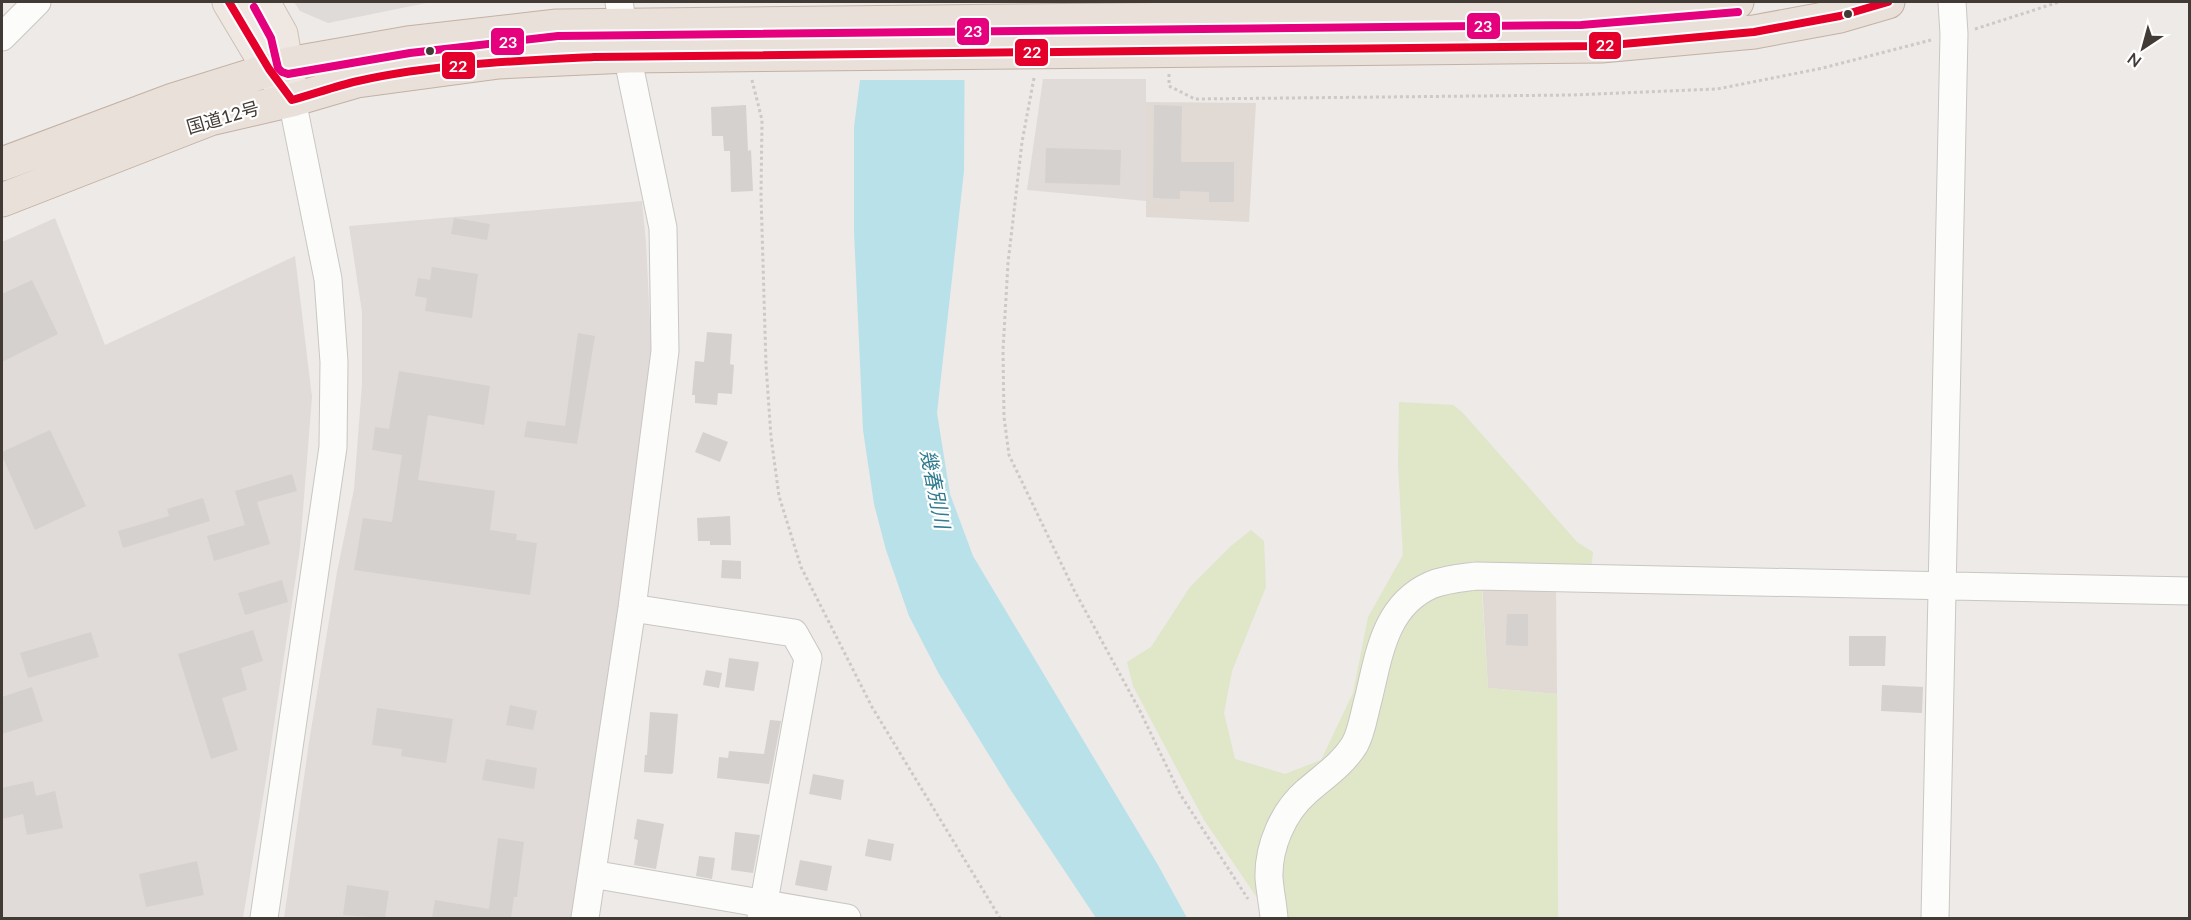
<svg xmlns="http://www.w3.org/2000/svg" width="2191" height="920" font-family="Lato,'Noto Sans JP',sans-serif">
  <rect width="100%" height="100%" fill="#edeae7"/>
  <path fill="#e1dad4" d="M1146,102L1256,103L1249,222L1146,217Z
    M1482,583L1556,587L1557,694L1488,688Z"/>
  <path fill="#e0dbd8" d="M1043,79H1146V201L1027,190Z
    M642,201L646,243L652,363L600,742L572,918H284L309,742L337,572L354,489L362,384V312L349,226Z
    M55,218L105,345L295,256L312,397L300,548L266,779L243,918H2V242Z"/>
  <path fill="#e0e6c8" d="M1399,402L1453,405L1462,412L1577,542L1593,552L1591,570L1482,569V594L1488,688L1557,694L1558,918H1271L1204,820L1133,686L1127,662L1151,647L1190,587L1231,546L1251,530L1264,541L1266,587L1232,671L1224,713L1235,759L1285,774L1321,760L1353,693L1368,617L1403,555L1398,464Z"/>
  <path fill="#dedbd8" d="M294,2H431L328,23L300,11Z"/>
  <path fill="#b9e1e9" d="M870,2H965L964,171L937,413L950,494L973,556L1158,865L1187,918H1096L1010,789L939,674L909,616L886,550L874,504L863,430L854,231V127Z"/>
  <path fill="#edeae7" d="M867,2H968V80H857Z"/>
  <path fill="#d5d1ce" d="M746,105L748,151L751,150L753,191L731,192L730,151H724L723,136H712L711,107Z
    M1154,105L1182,106L1181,162H1234V202H1209V192L1180,191V199L1153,198Z
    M1046,148L1121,150L1120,185L1045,183Z
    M454,218L490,224L487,240L451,234Z
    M432,267L478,274L472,318L425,311L427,298L415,296L418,278L430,280Z
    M32,280L58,334L2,362V294Z
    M707,332L732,334L730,364L734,365L732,394L718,393L717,405L695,403V395H692L695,361L704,362Z
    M578,333L595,336L577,444L524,437L527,421L565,426Z
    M399,371L490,386L484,425L428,415L418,480L495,491L490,530L517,534L516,540L537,543L530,595L354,570L363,518L392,522L402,455L372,450L375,427L389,429Z
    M50,430L86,506L35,530L2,456V452Z
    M703,432L728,442L720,462L695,452Z
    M292,474L297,491L257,502L270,544L214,561L207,536L245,525L235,491Z
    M203,498L210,521L123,548L118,531L169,516L167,509Z
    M730,516L731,545H710V541H698L697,518Z
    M722,560L741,561V579L721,578Z
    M282,580L288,602L245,615L238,593Z
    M1507,614H1528V646L1506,645Z
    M253,630L263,661L241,668L247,690L222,698L238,750L211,759L178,654Z
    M91,632L99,657L28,678L20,653Z
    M1849,636H1886L1885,666H1849Z
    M729,658L759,662L754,691L725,687Z
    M706,670L722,673L719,688L703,685Z
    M1882,685L1923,687L1922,713L1881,711Z
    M32,687L43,721L2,734V697Z
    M510,705L537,711L533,730L506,725Z
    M377,708L453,719L446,763L401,756L402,749L372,745Z
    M650,712L678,714L673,773L671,774L644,772L645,755H647Z
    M770,720L781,721L769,784L717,778L719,757L728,758L729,751L764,754Z
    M486,759L537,768L534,789L482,780Z
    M813,774L844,780L841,800L809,794Z
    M33,781L36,796L55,791L63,828L27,835L23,814L2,819V788Z
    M637,819L664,824L656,869L634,865L638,840L634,839Z
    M735,832L760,835L753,873L731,870Z
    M498,838L524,842L517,897H514L511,918H432L435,900L489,909Z
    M868,839L894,844L891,861L865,856Z
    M699,856L715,858L712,879L696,876Z
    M800,860L832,866L827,891L795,885Z
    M197,861L204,895L146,907L139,874Z
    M347,885L389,891L385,918L343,915Z"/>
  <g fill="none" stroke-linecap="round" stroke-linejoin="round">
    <defs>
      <path id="minor" d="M2,37L37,2
        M632,608L794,633L808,658L761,918
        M592,874L847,918
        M264,918L333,447L334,362L328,279L292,100
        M585,918L632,608L665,351L663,228L631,74L619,2
        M1274,918C1273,905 1270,891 1269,878C1268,847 1283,812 1306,792C1323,777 1343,764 1355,744C1362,731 1364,714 1368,700C1379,656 1384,606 1431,585C1445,579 1461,578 1476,576L2190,591
        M1935,918L1954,34L1952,2"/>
      <path id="major" d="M229,2L269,69L292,100
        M263,2L281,34L291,93"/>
      <path id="highway" d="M2,164L173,100L288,64L408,43L557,26L1581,15L1692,7L1737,2
        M2,200L210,119L292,100L357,81L499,62L628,56L1601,46L1754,32L1840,16L1888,2"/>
    </defs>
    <use href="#minor" stroke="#c9c6c3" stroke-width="29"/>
    <use href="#major" stroke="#cec1b6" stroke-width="35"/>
    <use href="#highway" stroke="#c3b1a4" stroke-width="35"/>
    <path stroke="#ccc9c6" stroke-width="3" stroke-dasharray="3 3" stroke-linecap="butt" d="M1975,29L2059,2
      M1169,74V86L1195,99L1571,95L1717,89L1823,68L1931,40
      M1034,78L1022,142L1008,263L1003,350L1004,417L1009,455L1074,590L1140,711L1180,794L1248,899
      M752,80L762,120L761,195L766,365L771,437L779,496L801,567L872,707L1000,918"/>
    <use href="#minor" stroke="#fcfcfb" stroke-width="27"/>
    <use href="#major" stroke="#efe8e2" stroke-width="33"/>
    <use href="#highway" stroke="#e9e0d9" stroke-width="33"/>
    <defs>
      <path id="bus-1" d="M229,2L269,69L292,100C314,94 336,86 358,81C435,64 515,61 594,57L1601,46L1754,32L1840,16L1888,2"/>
      <path id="bus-2" d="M254,7L271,38L278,68L282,72L288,74L410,53L558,36L1581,25L1738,12"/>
    </defs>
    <use href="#bus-1" stroke="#fff" stroke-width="12"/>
    <use href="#bus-2" stroke="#fff" stroke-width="12"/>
    <use href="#bus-1" stroke="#e4002b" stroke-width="8"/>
    <use href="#bus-2" stroke="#e5007d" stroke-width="8"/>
  </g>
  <g fill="#423a34" stroke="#fff" stroke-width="2">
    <circle cx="1848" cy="14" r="5"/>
    <circle cx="430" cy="51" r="5"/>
  </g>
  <g text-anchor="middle" stroke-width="4.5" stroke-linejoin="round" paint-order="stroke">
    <g font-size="18" fill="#423a34" stroke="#fff">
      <text transform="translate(223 118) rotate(-16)" y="6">国道12号</text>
    </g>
    <g font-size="20" font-style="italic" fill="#307c8f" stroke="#fff">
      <text transform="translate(935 489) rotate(79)" y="7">幾春別川</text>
    </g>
  </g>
  <g stroke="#fff" stroke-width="2">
    <rect x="1466" y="12" width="35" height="28" rx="6" fill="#e5007d"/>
    <rect x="956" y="17" width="34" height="29" rx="6" fill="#e5007d"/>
    <rect x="490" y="27" width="35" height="29" rx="6" fill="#e5007d"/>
    <rect x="1588" y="31" width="34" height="29" rx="6" fill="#e4002b"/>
    <rect x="1014" y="38" width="35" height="29" rx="6" fill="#e4002b"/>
    <rect x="441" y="51" width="35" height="29" rx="6" fill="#e4002b"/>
  </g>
  <g font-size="16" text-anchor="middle" font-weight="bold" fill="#fff">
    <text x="1483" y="32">23</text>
    <text x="973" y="37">23</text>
    <text x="508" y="48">23</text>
    <text x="1605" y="51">22</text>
    <text x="1032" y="58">22</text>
    <text x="458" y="72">22</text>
  </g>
  <rect width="2191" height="920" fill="none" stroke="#423a34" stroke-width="6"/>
  <g transform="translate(2143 48) rotate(216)" stroke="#ffffff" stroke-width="4.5" paint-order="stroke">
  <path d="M0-4.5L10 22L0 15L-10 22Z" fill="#423a34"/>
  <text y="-9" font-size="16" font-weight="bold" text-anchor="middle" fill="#423a34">N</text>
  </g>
</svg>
